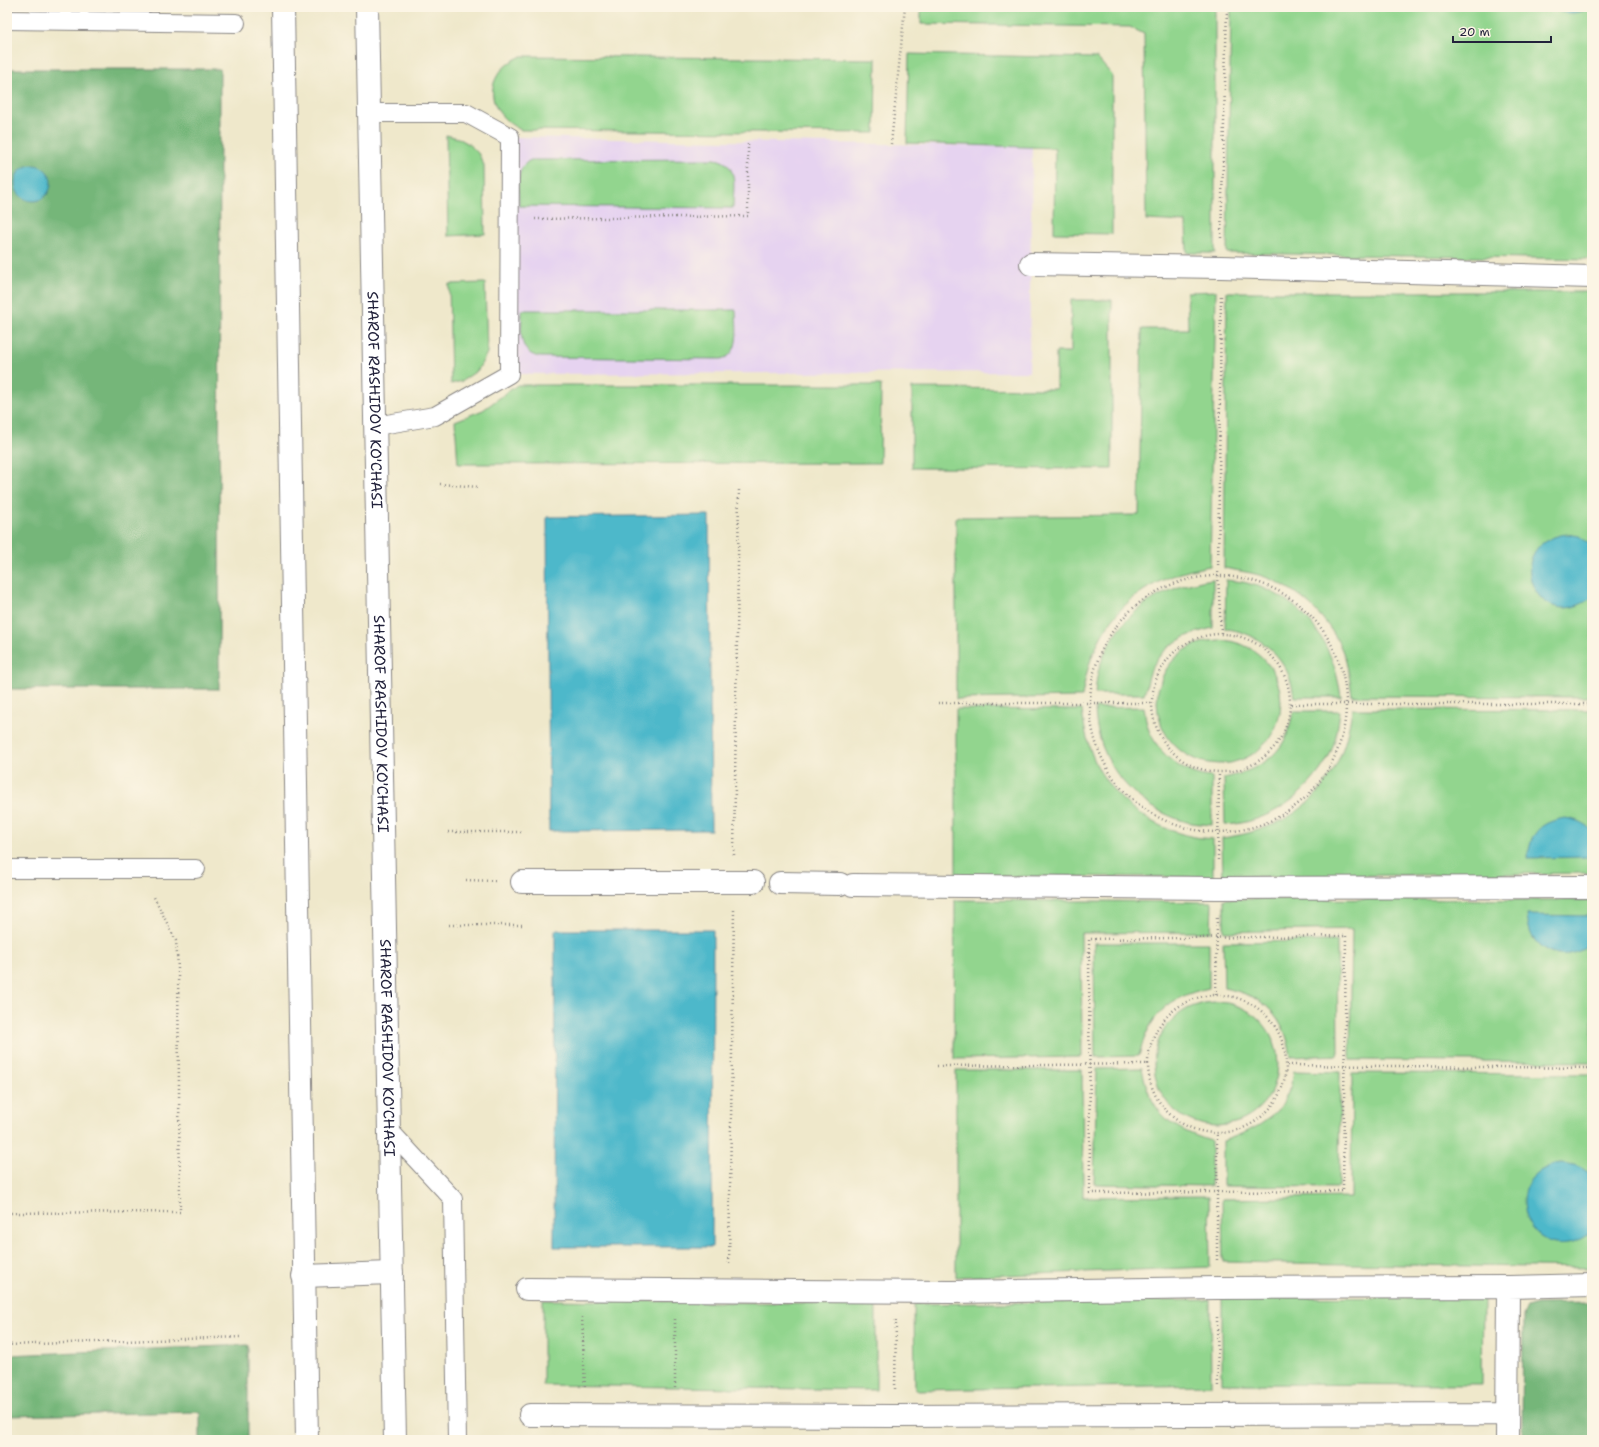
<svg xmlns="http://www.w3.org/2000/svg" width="1599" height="1447" font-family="'Shantell Sans',sans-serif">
  <rect width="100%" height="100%" fill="#fcf5e5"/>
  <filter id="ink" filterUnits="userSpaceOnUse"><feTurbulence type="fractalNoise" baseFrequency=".025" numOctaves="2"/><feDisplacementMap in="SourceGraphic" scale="8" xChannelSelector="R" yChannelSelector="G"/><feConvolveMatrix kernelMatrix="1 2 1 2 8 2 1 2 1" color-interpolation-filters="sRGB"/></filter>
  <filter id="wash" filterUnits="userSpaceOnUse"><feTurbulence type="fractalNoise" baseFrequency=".012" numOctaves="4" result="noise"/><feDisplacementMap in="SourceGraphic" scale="16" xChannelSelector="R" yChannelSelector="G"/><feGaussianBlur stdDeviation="0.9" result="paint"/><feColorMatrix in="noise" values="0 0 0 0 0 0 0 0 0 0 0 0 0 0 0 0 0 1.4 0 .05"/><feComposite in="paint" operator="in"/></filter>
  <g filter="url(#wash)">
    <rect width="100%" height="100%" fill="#efe8cb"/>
    <path fill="#e6d3f0" d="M510,137L1032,147L1029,372L509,374Z"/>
    <path fill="#92d58e" stroke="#5a7c64" d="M921,7H1215V253H1187L1186,222L1146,220L1144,34L1130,27L921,24Z
      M1231,7H1592V259L1227,253Z
      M909,54L1097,58L1112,75V234L1054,233L1055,148L907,143Z
      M522,56L876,59L875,133L521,130C484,112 482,73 522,56Z
      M446,135L458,138L469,144L478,153L484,165L485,234L448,236Z
      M715,159C740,163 733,189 733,208L519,206C519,192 514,167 531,160Z
      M485,283L487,353L478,370L462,381L451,384L449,284Z
      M1216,291L1210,566C1135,579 1093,622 1082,697L956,699V517L1139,515L1142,329H1188L1187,292Z
      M1227,292H1592V697L1352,696C1350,680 1348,665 1342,650C1327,614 1290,581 1251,573C1242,571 1233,570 1224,568Z
      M1071,300H1112V469L912,468V388L1056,389V352H1071Z
      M522,310H736C736,326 742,355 721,359L540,357C516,353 522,329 522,310Z
      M517,385H881L880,463L458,464L455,421L483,410Z
      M1213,579V628C1187,634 1163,644 1151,670C1148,677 1147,687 1144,694H1095C1096,687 1096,679 1098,672C1114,616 1157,587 1213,579Z
      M1226,580C1233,581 1240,581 1247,583C1303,597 1334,643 1341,697H1294C1293,691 1292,685 1290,679C1281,651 1253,631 1225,629Z
      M1157 702a62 62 0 1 1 124 0a62 62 0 1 1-124 0Z
      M1144,707C1145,714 1146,722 1148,728C1158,754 1184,776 1212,777V825C1204,824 1195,824 1187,822C1135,808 1096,762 1095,708Z
      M956,709L1082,710C1084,726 1087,742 1093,757C1109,796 1146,825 1186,835C1195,838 1204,838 1213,839V877L956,876Z
      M1352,709L1592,710V873L1223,877L1222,838C1299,828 1342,786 1352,709Z
      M1294,711H1340C1338,726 1336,742 1329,756C1308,795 1269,823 1225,825L1224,778C1250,772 1276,761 1287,735C1290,727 1291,718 1294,711Z
      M1224,899L1592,900V1062L1350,1060L1352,929L1224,932Z
      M955,900L1212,902L1211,932L1081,933L1082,1057L954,1059Z
      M1337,941L1338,1055L1291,1057C1285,1016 1265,996 1224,988L1223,942Z
      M1094,943H1209V988C1168,997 1149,1015 1139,1056L1095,1057Z
      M1154 1064a62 62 0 1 1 124 0a62 62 0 1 1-124 0Z
      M1142,1068C1150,1112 1169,1128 1211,1141V1186L1094,1184L1097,1069Z
      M956,1070H1082L1083,1197L1209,1196L1210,1267L956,1277Z
      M1294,1071L1340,1072L1339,1187L1223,1186V1141C1262,1127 1287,1114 1294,1071Z
      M1352,1073L1592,1074V1268L1223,1262L1222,1199L1351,1197Z
      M1222,1297L1483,1298L1482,1385L1222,1384Z
      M543,1300L876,1304V1390L543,1385Z
      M1210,1300L1211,1385L915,1390L914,1304Z"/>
    <path fill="#75b679" stroke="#4c6c5a" d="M7,69H220L219,689H7Z
      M1592,1303V1440H1522L1523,1316L1527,1307L1536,1304Z
      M248,1345V1440H200V1412L7,1416V1355Z"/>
    <path fill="#4db8ca" stroke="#386d82" d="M1550,7H1592C1579,14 1563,16 1550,7Z
      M15 183a18 18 0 1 1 36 0a18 18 0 1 1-36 0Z
      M709,515L711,830L549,831L547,517Z
      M1567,534L1579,536L1592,546V597C1537,640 1497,543 1567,534Z
      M1565,818C1576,820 1584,822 1592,831V857L1528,858C1530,833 1540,822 1565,818Z
      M1527,915L1592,916V942C1576,959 1548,959 1534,939C1529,932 1528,923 1527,915Z
      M555,930H713L712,1247H554Z
      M1560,1163C1573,1164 1582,1166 1592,1176V1230C1539,1279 1485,1180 1560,1163Z"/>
  </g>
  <g filter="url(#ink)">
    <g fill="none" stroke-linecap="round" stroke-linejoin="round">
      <defs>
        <path id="lane" d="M7,20L236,23
          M369,113H466L510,137L509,374L435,416L375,426
          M7,869H196
          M389,1130L453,1199L457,1440"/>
        <path id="street" d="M1031,264L1221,267L1592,277
          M522,882H753
          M780,883L840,884
          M853,885L1218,888L1592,887
          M527,1289L951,1292L1217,1288L1508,1287L1592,1285
          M530,1415L895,1416L1507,1414
          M1507,1440L1508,1287"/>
        <g id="primary">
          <path d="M283,7L307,1440"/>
          <path id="s1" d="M367,7L395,1440"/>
          <path d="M303,1276L392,1273"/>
        </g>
      </defs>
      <use href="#lane" stroke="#888583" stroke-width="20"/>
      <use href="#street" stroke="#888583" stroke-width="24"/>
      <use href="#primary" stroke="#888583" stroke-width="24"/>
      <path stroke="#888583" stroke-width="2.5" stroke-dasharray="1 3" stroke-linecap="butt" d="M891,144L905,7
        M535,219L748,216V141
        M1221,238L1227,7
        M440,484L479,487
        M1090 704a128 128 0 1 1 256 0a128 128 0 1 1-256 0Z
        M1221,633L1218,575L1221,295
        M1152 703a69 69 0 1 1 138 0a69 69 0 1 1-138 0Z
        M938,703H1151
        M1291,704H1592
        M448,832H521
        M734,855L739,489
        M1218,860L1219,772
        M466,880L495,881
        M449,925H523
        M1346,936L1343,1191L1090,1193L1089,939Z
        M1216,995L1217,917
        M1148 1064a69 69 0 1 1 138 0a69 69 0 1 1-138 0Z
        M1287,1065L1592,1068
        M937,1066L1148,1064
        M7,1213L180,1212L178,968L176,941L153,895
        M1217,1260V1134
        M729,1263L734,910
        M582,1317L585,1388
        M1217,1317L1218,1388
        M7,1345L242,1337
        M675,1388V1317
        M895,1389L896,1320"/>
      <use href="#lane" stroke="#fff" stroke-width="18"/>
      <use href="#street" stroke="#fff" stroke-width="22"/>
      <use href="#primary" stroke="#fff" stroke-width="22"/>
    </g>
  </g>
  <g text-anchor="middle" stroke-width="3" stroke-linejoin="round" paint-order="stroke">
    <g font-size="15" fill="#22223b" stroke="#fcf5e5">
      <text dy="5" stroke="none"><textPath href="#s1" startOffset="393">SHAROF RASHIDOV KO'CHASI</textPath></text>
      <text dy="5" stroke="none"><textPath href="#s1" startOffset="717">SHAROF RASHIDOV KO'CHASI</textPath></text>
      <text dy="5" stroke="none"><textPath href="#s1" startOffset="1041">SHAROF RASHIDOV KO'CHASI</textPath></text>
    </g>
  </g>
  <rect width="1599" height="1447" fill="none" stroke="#fcf5e5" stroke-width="24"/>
  <path d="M1453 36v6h98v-6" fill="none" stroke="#22223b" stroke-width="2"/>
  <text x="1459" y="36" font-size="12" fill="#22223b" stroke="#fcf5e5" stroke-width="3" paint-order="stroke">20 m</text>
</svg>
